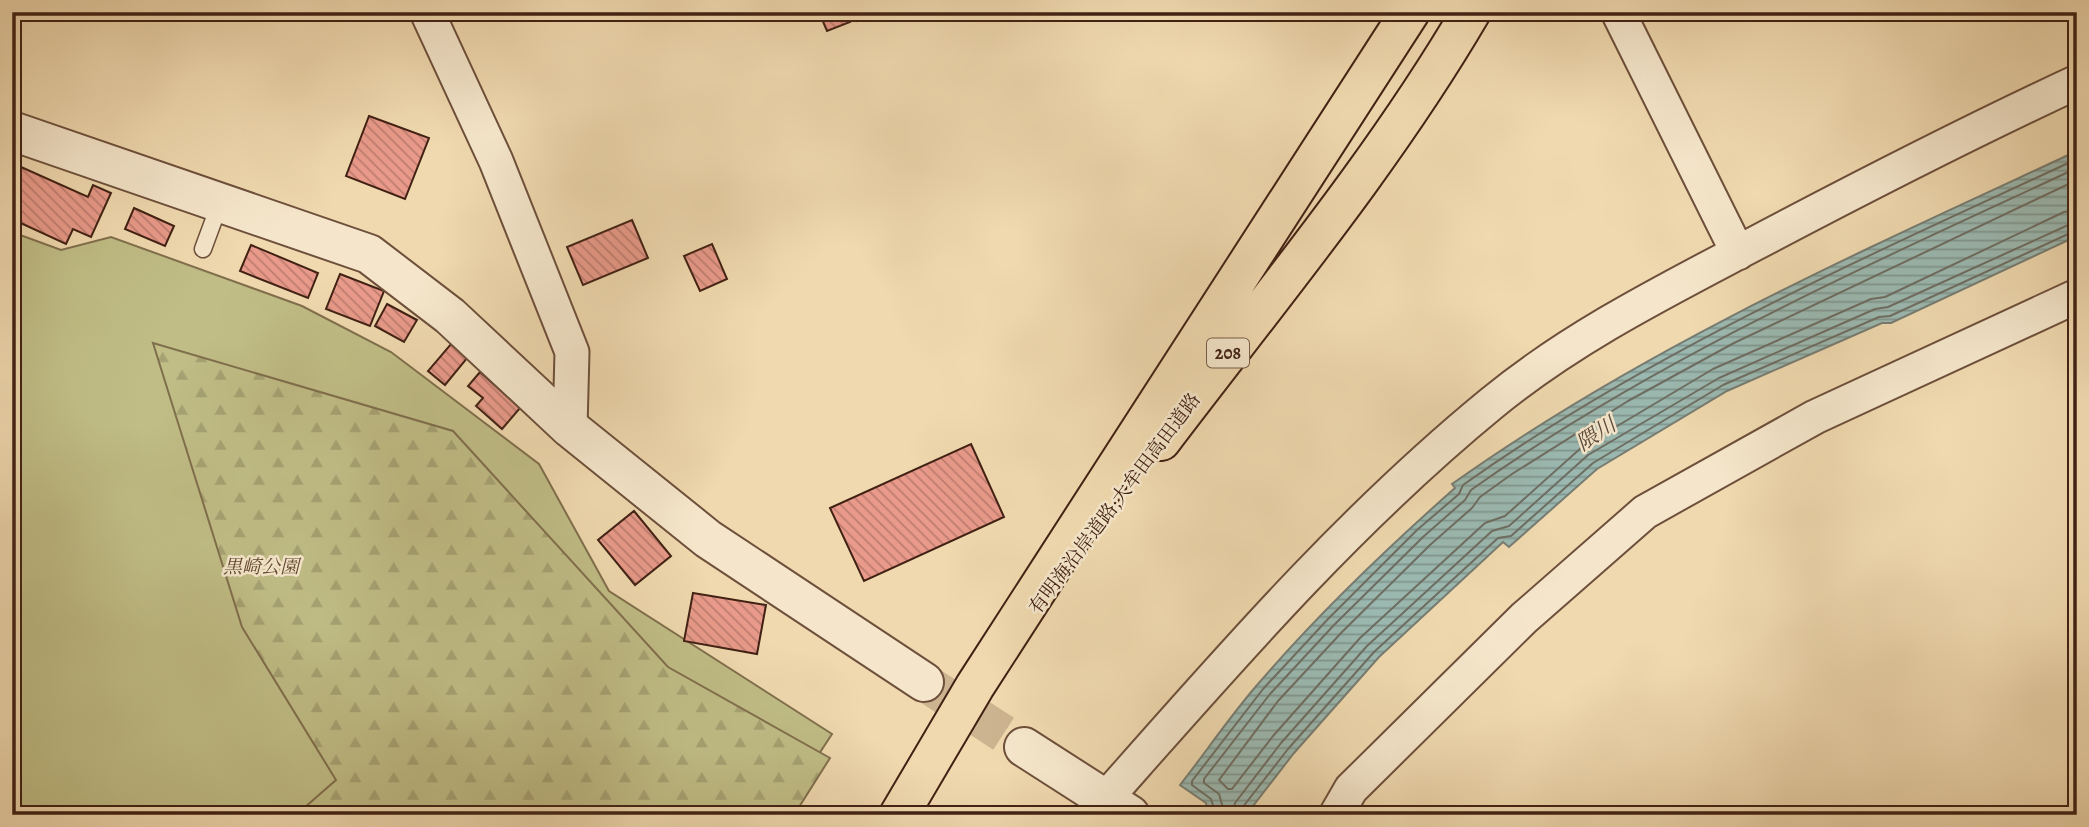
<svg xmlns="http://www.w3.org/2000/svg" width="2089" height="827" font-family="Alegreya,'Noto Serif JP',serif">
  <defs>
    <pattern id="forest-firs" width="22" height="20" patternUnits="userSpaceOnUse" patternTransform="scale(1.75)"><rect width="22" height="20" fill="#c0bd86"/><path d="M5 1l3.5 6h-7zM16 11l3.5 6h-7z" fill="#a6a273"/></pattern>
    <pattern id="water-rules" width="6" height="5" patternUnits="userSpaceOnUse" patternTransform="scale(1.75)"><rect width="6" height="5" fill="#9bb9b1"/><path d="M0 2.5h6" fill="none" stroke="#80968f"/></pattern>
    <pattern id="building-back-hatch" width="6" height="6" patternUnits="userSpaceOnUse" patternTransform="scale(1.75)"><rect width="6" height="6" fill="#e99a8a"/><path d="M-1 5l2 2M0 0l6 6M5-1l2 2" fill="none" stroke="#be7d70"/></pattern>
  </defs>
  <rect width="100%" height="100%" fill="#f0d9af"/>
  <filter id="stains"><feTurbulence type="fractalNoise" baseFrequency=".00286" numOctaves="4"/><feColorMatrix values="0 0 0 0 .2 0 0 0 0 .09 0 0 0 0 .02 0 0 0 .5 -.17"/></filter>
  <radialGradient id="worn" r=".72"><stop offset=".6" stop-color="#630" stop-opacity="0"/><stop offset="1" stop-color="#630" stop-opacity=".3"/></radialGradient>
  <path fill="#c0bd86" stroke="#806f4d" stroke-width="2" d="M12,232L61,250L111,237L302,306L391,352L539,464L609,591L832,734L779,815H12V536L19,509L12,500Z"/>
  <path fill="url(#forest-firs)" stroke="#806f4d" stroke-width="2" d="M153,343L453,431L668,667L830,758L794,815H296L336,780L242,627Z"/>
  <path fill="url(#water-rules)" stroke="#777c72" stroke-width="2" d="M2077,151V236L1891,323H1882L1727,391L1597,469L1509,547L1503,542L1379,657L1294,753L1246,815H1209L1206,803L1180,785C1206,752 1230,716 1258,684C1318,614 1386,549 1455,488L1452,484C1646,346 1862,251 2077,151Z"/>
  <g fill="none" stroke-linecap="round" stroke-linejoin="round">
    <path stroke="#6e6d62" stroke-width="2" d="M2077,180L1734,343L1628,401L1512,474L1480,497L1472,508L1430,545L1342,632L1278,701L1219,780L1228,789H1232L1273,736L1360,638L1485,523L1505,516L1582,447L1713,369L1871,299L1885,297L2064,212L2077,210
      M1216,815L1211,799L1192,785V781L1263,689L1328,619L1417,530L1459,494L1463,485C1653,350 1866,257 2077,159
      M1225,815L1219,794L1204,783V779L1270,694L1334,625L1423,537L1465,500L1471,490C1658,357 1869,265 2077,168
      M1232,815L1235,803L1281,743L1367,646L1492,531L1509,526L1588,455L1719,378L1875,309L1888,307L2077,221
      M1241,815L1242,808L1288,749L1374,652L1498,538L1511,536L1593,463L1723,385L1879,317L1890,316L2077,230"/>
  </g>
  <path fill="url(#building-back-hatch)" stroke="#412114" stroke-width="2" d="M819,12H846L850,22L827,31Z
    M853,12H876L877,14L857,21Z
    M369,116L429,138L405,199L346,176Z
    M21,167L88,197L93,185L111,193L91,237L73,229L66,244L12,219V187Z
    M134,208L174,226L165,246L125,229Z
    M632,220L648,258L583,285L567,247Z
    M712,244L727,279L700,291L684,256Z
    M251,245L318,273L308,298L240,271Z
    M340,274L384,291L370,326L326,309Z
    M387,304L417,320L404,342L375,326Z
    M451,344L468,357L445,385L428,371Z
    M480,372L520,408L502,429L476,406L483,398L468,386Z
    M971,444L1004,517L864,581L830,508Z
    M634,511L671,556L635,585L598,540Z
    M693,593L766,605L757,654L684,641Z"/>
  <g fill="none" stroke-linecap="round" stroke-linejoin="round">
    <path stroke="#cdb490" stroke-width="38" stroke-dasharray="38 19" stroke-linecap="butt" d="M924,682L1024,747"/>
    <defs>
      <path id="service" d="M203,249L220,203"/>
      <path id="minor" d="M427,12L496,161L572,352L570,428
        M1618,12L1738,253
        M1107,797C1229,659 1349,520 1492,403C1571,338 1663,292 1754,244C1860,188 1967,133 2077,82
        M1336,815L1351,789L1524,618L1645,512L1815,417L2077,296"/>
      <path id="tertiary" d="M12,131L369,254L450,316L570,428L708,539L924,682
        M1024,747L1130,815"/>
      <path id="motorway" d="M1161,441C1267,301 1382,164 1471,12
        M899,815L975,686L1410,12"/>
    </defs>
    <use href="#service" stroke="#6d4f3b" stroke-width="19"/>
    <use href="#minor" stroke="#6d4f3b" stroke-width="37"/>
    <use href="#tertiary" stroke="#6d4f3b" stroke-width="42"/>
    <use href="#motorway" stroke="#412114" stroke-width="42"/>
    <use href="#service" stroke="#f5e6cb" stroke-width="16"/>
    <use href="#minor" stroke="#f5e6cb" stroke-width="33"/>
    <use href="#tertiary" stroke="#f5e6cb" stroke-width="38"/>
    <use href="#motorway" stroke="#f0d9af" stroke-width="38"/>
  </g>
  <g text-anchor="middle" stroke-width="5" stroke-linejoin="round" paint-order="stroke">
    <rect fill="#f5e6cb" stroke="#775c4b" stroke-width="2" x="1207" y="338.5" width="42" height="29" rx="5"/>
    <g font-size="18" font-weight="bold" fill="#412114">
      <text x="1228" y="359">208</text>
    </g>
    <g font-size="19" fill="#412114" stroke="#f5e6cb">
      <text transform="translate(1114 503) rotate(-53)" y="7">有明海沿岸道路;大牟田高田道路</text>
    </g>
    <g font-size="19" font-style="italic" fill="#614830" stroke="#f5e6cb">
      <text x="261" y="573">黒崎公園</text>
    </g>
    <g font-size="21" font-style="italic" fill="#58473b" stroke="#f5e6cb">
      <text transform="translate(1596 434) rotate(-33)" y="7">隈川</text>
    </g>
  </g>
  <rect width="2089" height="827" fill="none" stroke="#f0d9af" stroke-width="42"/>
  <rect x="14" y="14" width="2061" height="799" fill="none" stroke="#412114" stroke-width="3.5"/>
  <rect x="21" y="21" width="2047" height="785" fill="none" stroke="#412114" stroke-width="2"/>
  <rect width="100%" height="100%" filter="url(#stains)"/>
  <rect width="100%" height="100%" fill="url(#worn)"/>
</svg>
